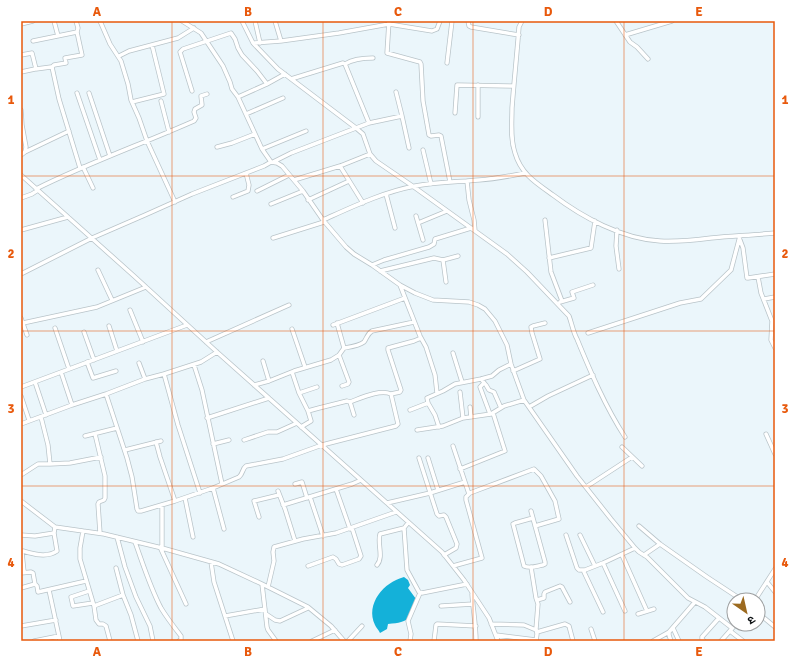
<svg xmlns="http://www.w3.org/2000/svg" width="796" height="662" font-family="Signika,'Noto Sans Devanagari',sans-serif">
  <rect width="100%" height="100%" fill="#ebf6fb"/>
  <path fill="#14b1d9" d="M404,577L408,580L410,585L408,588L416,599C409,619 411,622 388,624L387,629L380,633C379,630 376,628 375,625C365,604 384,582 404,577Z"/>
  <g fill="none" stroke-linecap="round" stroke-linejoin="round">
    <defs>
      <path id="minor" d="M54,21L58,36
        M100,21L110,44L121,61L128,84L131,100L139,118L147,141L175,202
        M182,21L201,33L223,66L230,82L232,89L238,97L262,149L271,162
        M242,21L253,43L278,69L356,128L363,134L370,154L376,161L414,187L507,254L527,272L569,316C572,324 573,332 577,339C591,373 605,406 625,437
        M255,21L260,43
        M275,21L281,41
        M389,21L387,53L420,62L421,64L423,101L429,135L431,136L439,135L441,136L450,182
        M468,21L469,26L471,27L519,35
        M522,21L519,27C517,54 514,81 512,108C512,123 510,139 515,153C521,174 536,183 553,195C582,217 622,239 660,241C677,242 695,240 711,238C733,236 754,235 775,233
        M616,21L630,42L637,47L648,59
        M21,24L33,21
        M625,35L672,21
        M33,41L77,32
        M253,43L281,41L339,33L389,24L432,31L437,29L440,21
        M21,55L32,53L36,69L51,67H52L59,99L80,168
        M119,56L129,51L178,38L194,28
        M447,63L452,21
        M345,64C353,59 364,58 373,58
        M52,67L54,65L66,63L65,58L82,55L77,32L78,28L76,21
        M21,72L35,69
        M291,79L343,63L345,64L369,123
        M192,91L180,52L183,49L231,33L235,39L238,48L242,55L257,71L267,84
        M396,92L402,116L409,148
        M77,93L100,160
        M89,93L110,156
        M238,97L267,84L285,74
        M161,101L169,132
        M132,102L164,94L152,45
        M21,110L22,125L26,147L25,152L21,155
        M455,113L457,85L513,86
        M246,114L283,98
        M478,117V85
        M217,147L232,143L255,134
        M262,149L306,131
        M423,150L431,184
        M25,152L69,131
        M273,162L291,153L369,123L402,116
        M340,166L363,203
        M83,167L93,188
        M21,175L134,276L217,352L442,552L464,580L489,618L498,641
        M294,180L340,166L370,154
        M467,181L469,200L474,220L475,231
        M36,189C88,163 142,144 194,121L196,118L194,112L195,109L202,105L201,96L207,94
        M257,191L289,175
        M386,194L395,228
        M233,197L248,191L249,185L246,173
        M21,198L32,194L38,190
        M308,200L349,181
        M271,204L303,191
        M416,216L423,240
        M323,220L346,247L354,254L372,265L400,285L415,293L433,300L469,302L478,305L485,309L495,321L507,345L511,364L524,400L577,476L611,519L635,548L639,552L647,557L688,598L705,607L732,628
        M545,220L551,272L562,301
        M418,223L447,211
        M21,230L68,217
        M617,230L616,246L619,269
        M273,238L324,222
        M740,240L743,248L747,278H748L775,274
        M549,258L591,248L595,221
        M443,260L446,282
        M372,265L384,260L429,247L434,244L435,239L471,228
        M98,270L112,300
        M380,271L434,258L443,260L458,256
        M21,274L92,238L145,215L192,194L264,166L271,162L277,163L282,166L303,191L323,220C352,207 383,192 415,186C436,182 458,182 479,180C494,179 510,176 525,173
        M758,277L761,293L772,321L771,340L775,348
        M400,285L420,336L426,347L435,375L437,393
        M764,299L775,297
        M560,302L574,298L572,292L593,285
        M130,310L143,342
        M21,318L27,335
        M23,323L97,307L146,287
        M333,325L405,298
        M109,326L117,351
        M55,328L69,369
        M292,329L305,367
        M84,332L94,360
        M588,333L680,303L701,299L731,270L740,236
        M206,342L289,305
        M344,348C350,347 359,346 364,342C367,338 367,334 372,331L414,322
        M453,353L462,382
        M339,355L349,382L348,384L342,386
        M263,361L269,381
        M87,362L93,378L116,371
        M139,363L145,379
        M194,365L202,390L222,484
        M513,371L540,359L532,333L531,327L533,326L545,323
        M61,372L72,405
        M292,372L299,393L317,387
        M481,379L486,385L489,390L494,392L501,408
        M35,382L46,415
        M484,383L480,387L490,414
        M254,385L269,381L294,371L331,360L339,355L344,348L337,323
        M21,387L187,325
        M460,392L463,418
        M299,393L308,411
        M106,394L127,458L132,477L137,509L138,511H141L175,501L213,488L239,477C243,474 242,469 246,466L283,459L322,445L396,426L398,424L391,394L400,392L401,390L388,350V348L414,341L421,338
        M21,396L29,420
        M350,402C361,398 380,389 391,394
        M428,403L435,415L439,427
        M470,407L471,417
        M529,407L548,396L593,375
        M410,410L428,403L427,398L443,391L455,384L481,379L492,376L499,370L511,364
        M41,417L48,445L50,464L70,463L101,457
        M207,418L269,398
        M21,424L72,405L106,394L145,379L164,374
        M301,427L311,421L308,411L319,408L347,401L350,402L354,415
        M417,430L443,426L463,418L491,414L504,406L524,400
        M95,434L105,476V498L104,500L99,502L98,504L100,533
        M766,434L775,454
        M85,436L117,428
        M244,440L268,432H277L297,423
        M156,442L160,457L175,501
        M213,444L229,440
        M453,446L469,494
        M622,447L642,466
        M125,450L161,441
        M419,458L437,514L439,516L444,515L446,517L457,544L456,548L444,555
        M428,458L438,490
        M460,469L505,451L493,413
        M21,475L38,464H50
        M295,484L302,482L307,498
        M586,487L632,457
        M213,488L224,529
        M336,489L350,529
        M278,491L285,509L295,541
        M200,493L178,425L164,374L201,362L217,352
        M310,497L323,536
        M185,498L193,537
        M21,501L55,527L104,534L162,548L219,564L262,584L308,607L331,626L344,641
        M387,503L430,493L465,482
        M162,505V548
        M283,505L352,484L361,480
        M531,511L545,562V564L543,565C537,566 530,569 524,566L513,524L515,523L533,518
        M259,517L254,501L279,495
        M408,523L404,528L407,570L419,592L422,593L467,584
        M639,526L660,544L707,577L742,600
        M83,531L80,548V559L94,606L96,620L99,624H103L106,626L110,641
        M21,535L35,536L54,533
        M566,535L577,568L579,570H585
        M580,535L595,566
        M117,537L125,567L136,597L150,626L153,641
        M135,542C143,564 150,587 161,608C167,618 174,627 181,636V639L179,641
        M160,547L186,604
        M622,555L647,611
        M644,555L660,544
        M211,562L214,582L233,641
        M603,563L625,611
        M377,565C384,557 377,544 380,534L404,528
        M308,566L333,557L336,559L339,564L342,565L359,559L361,556L352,528
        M453,566L482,558L466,500V497L470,493L534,469L541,476L555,501L559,519L535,526
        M531,567L536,598L538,604L536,629L537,634L536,641
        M116,568L123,595L131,615L138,641
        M24,572L22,553L23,551C33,554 47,558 57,551L54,533L55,527
        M21,573L31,572L33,573L35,584
        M767,582L775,592
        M262,584L267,627L268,630L276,641
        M268,587L274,561L273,552L274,547L303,539L336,533L396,512
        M21,588L35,584L37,586L38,592L86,581
        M49,590L60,641
        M89,591L71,597L73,606L93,603
        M472,594C473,610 476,625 476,641
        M537,600L544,598V594L545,592L560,586L562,587L570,602
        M755,600L775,569
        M94,606L123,595
        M441,606L473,604
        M603,612L584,572L585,570L603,563L635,548
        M758,613L775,627
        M266,614L275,620L280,621L308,608
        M638,614L654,609
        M225,616L265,609
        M491,624L524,625L536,630
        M21,626L56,620
        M673,628L679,641
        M591,629L595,641
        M730,631L743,641
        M537,632L565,624L569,626L573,641
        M496,635L536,640
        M34,641L59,636
        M312,641L335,630
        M348,641L362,626
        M410,641L411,634L408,621L420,593
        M434,641L436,625L437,624L476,626
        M653,641L669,632
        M671,641L669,635V632L695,602
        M704,641L702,639V637L719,618
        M721,641L736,624"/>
    </defs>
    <use href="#minor" stroke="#b9c4c9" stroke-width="5"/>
    <use href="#minor" stroke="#fff" stroke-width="3.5"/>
  </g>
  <path fill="none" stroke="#e8590c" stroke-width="1" stroke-opacity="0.55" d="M172,21V641M323,21V641M473,21V641M624,21V641M21,176H775M21,331H775M21,486H775"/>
  <rect width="796" height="662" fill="none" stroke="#ffffff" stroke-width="44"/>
  <g transform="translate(746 612) rotate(146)"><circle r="19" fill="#ffffff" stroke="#9d9fa0"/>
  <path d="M0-3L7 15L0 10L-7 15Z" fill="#9c6a1f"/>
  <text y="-6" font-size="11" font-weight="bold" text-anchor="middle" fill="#0b0f11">उ</text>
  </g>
  <rect x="22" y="22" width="752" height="618" fill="none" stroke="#e8590c" stroke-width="1.5"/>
  <g font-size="13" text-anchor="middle" font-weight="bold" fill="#e8590c">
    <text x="97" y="16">A</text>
    <text x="248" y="16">B</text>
    <text x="398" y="16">C</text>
    <text x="548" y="16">D</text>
    <text x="699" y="16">E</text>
    <text x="11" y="104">1</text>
    <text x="785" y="104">1</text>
    <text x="11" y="258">2</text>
    <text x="785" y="258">2</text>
    <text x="11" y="413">3</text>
    <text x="785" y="413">3</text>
    <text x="11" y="567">4</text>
    <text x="785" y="567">4</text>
    <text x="97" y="656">A</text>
    <text x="248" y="656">B</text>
    <text x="398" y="656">C</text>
    <text x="548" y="656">D</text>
    <text x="699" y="656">E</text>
  </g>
</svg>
